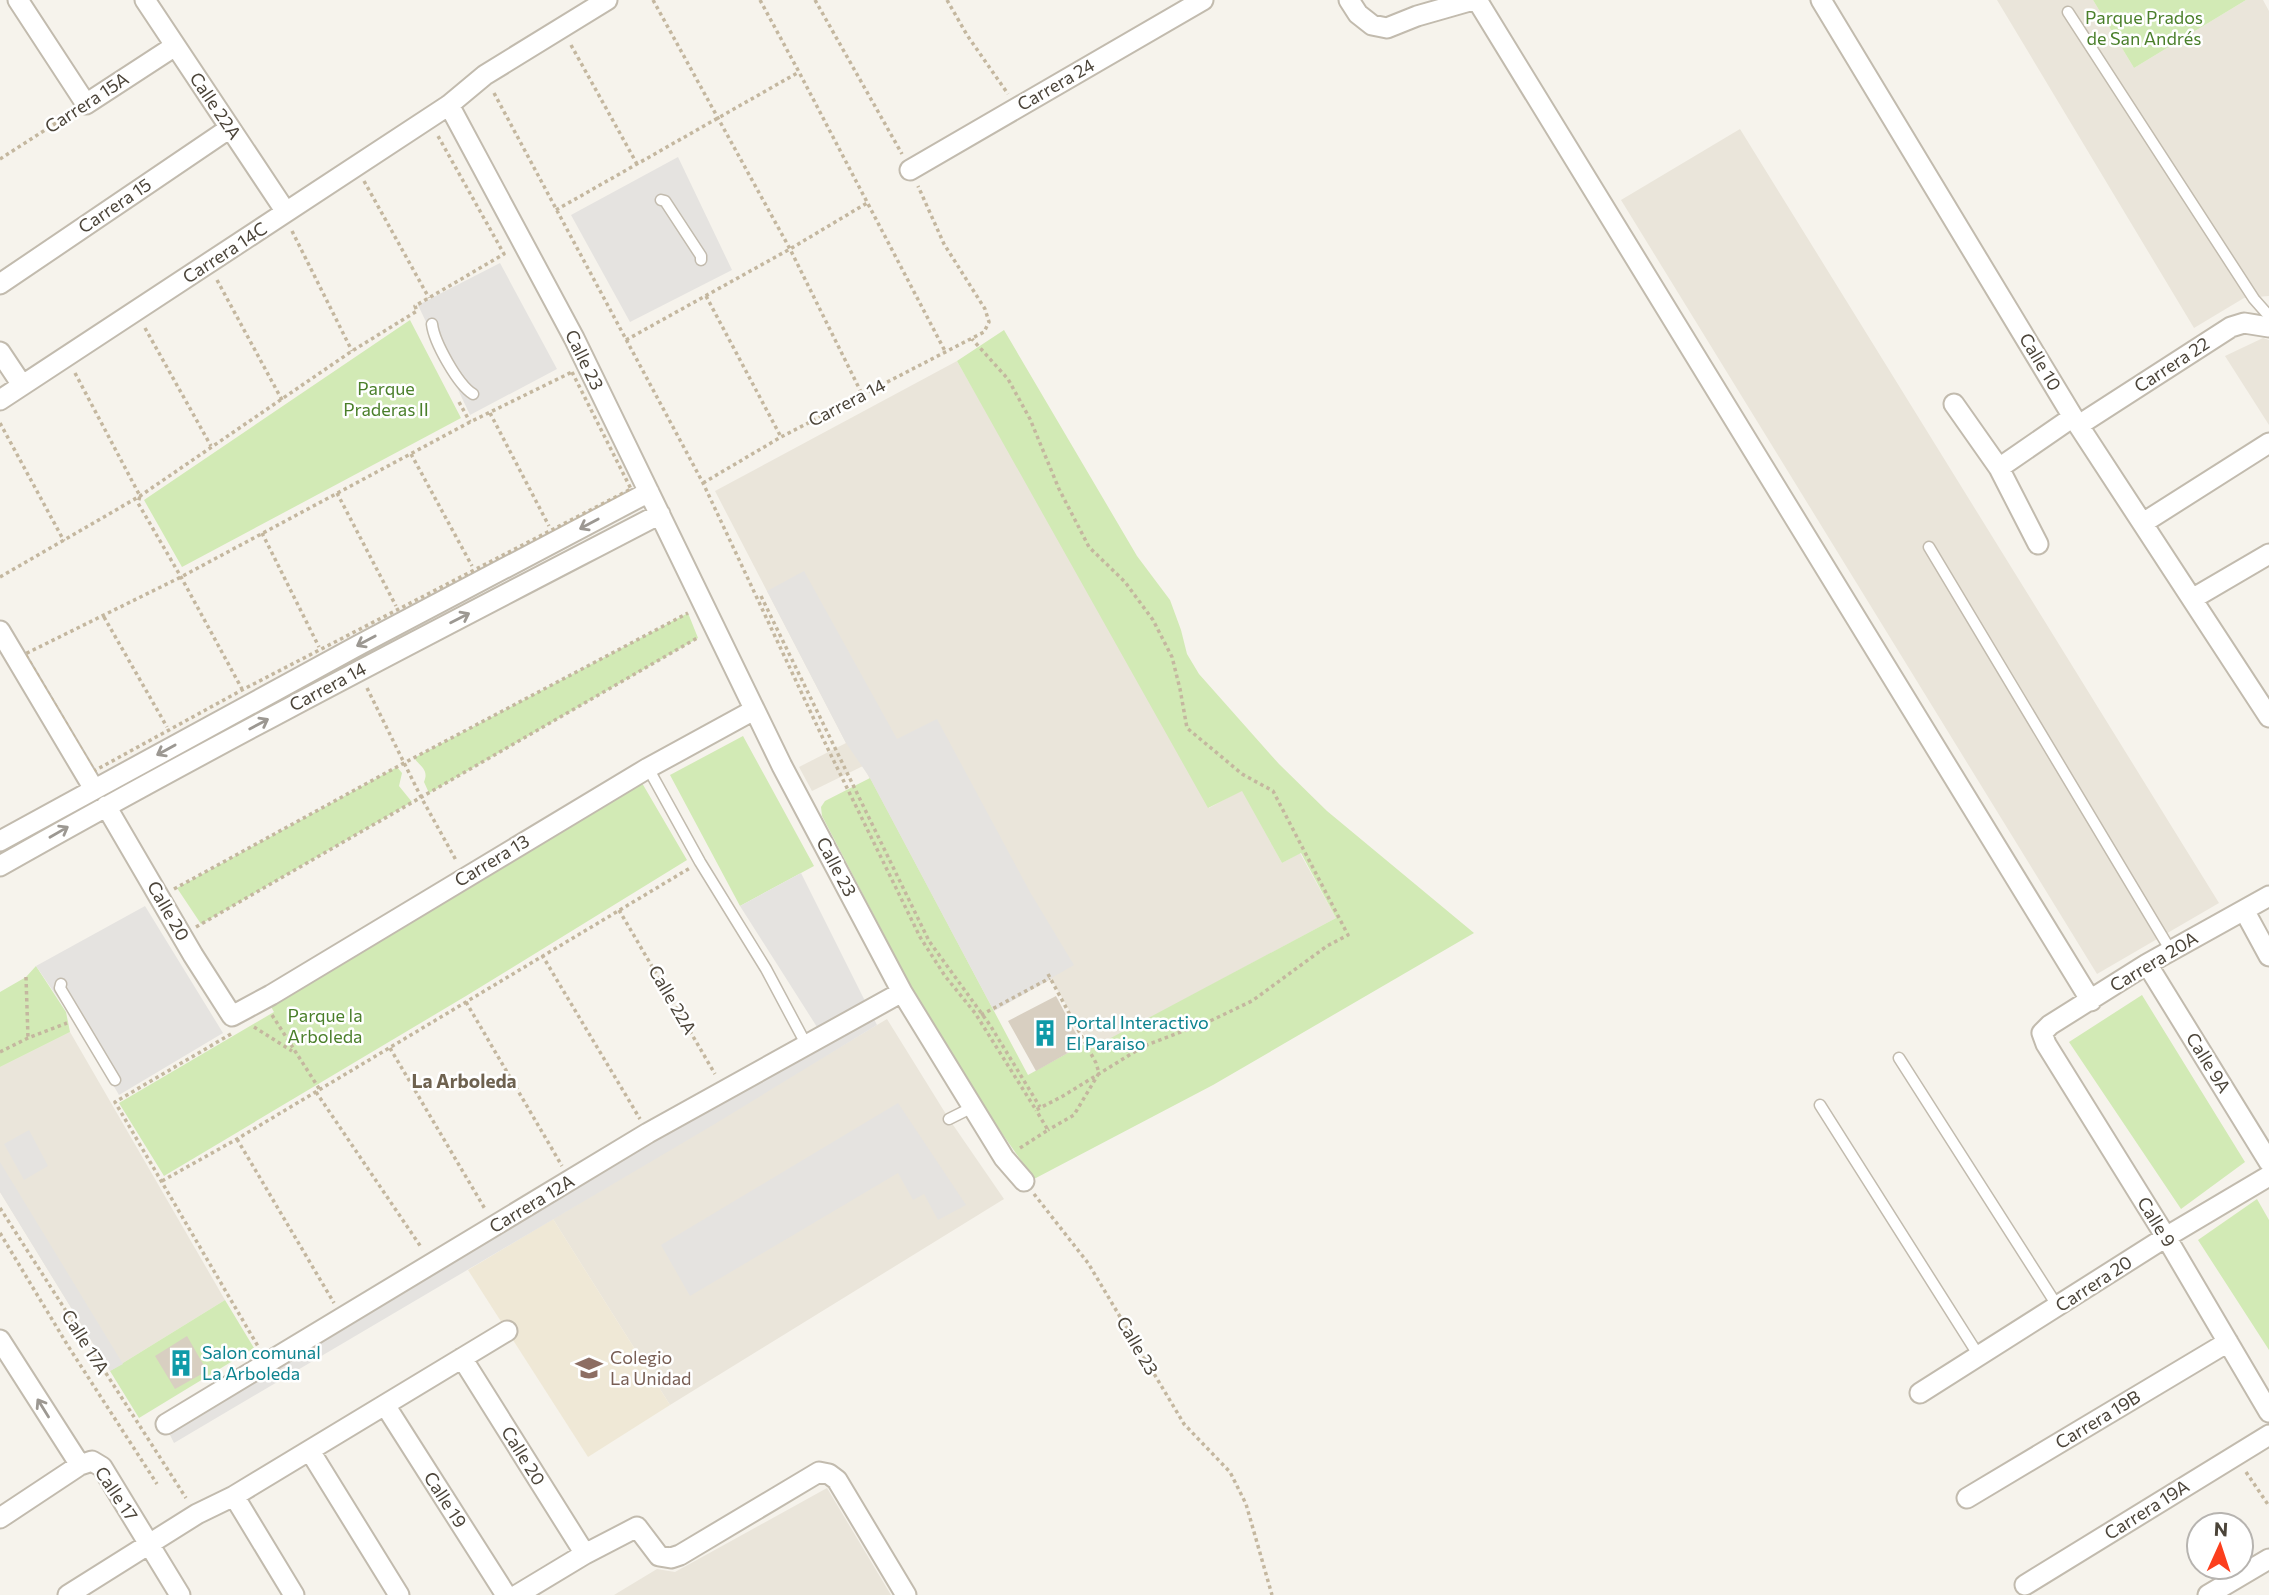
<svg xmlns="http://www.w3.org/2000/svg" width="2269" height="1595" font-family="Commissioner,sans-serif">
  <rect width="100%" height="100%" fill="#f6f3ec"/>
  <path fill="#eae5da" d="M1997,0H2093L2134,68L2246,0H2263L2269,11V296L2244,298L2194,328Z
    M1740,129L2219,903L2097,974L1621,200Z
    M2263,338L2269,340V425L2225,356Z
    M957,361L1142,683L1209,808L1242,790L1282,863L1300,853L1336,918L1092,1049L1051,979L994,1011L863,766L812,791L799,767L846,743L715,491Z
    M887,1019L949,1119L1004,1199L670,1405L553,1219Z
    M70,1032L225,1300L110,1371L0,1192V1067Z
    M827,1488L891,1595H614L657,1569L675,1572Z"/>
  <path fill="#efe8d6" d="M553,1219L670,1405L588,1457L468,1270Z"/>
  <path fill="#d2eab5" d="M2093,0H2246L2134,68Z
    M410,320L461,418L182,567L144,500Z
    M1004,330L1137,556L1170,600L1181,630L1187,654L1199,674L1279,764L1327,811L1474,933L1213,1085L1034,1179L980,1102L913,990L822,816L821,807L825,801L870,778L1028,1075L1082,1045L1092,1048L1336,918L1301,853L1282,863L1242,791L1208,808L957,361Z
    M688,613L698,638L429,793L424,782C429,770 421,767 414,758Z
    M743,736L814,866L740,906L670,775Z
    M397,767L402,773L399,786L412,802L201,924L177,888Z
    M642,783L687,860L466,996L164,1176L119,1103L274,1012L270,1005Z
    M36,966L66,1012L70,1032L0,1067V992L26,977Z
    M2142,995L2245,1162L2181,1209L2069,1042Z
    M2257,1199L2269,1220V1350L2198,1240Z
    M225,1300L254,1348L139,1418L110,1371Z"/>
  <path fill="#e5e3e0" d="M678,157L732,270L630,322L571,215Z
    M500,263L557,369L470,415L418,305Z
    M804,571L897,739L937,719L1030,892L1074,965L994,1011L870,778L846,743L767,591Z
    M801,873L877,1025L713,1125L174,1443L167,1429L824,1038L740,906Z
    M145,906L223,1033L119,1095L86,1039L36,966Z
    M898,1103L966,1205L938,1220L924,1194L913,1200L898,1173L690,1296L661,1245Z
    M29,1130L48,1166L24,1180L4,1144Z
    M0,1162L123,1364L110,1371L0,1192Z"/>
  <path fill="#d8cfc1" d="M1056,996L1082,1045L1036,1071L1008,1021Z
    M187,1336L207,1371L175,1389L155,1356Z"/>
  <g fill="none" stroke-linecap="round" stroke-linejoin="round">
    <defs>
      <path id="lane" d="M2068,12L2254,299L2269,316
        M661,200L665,201L701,256V260
        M432,324C434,342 458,385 473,394
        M1929,547L2171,951
        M648,768L700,862L766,969L806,1044
        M61,984L60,988L115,1080
        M1899,1058L2058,1307
        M1820,1105L1979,1356
        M949,1119L973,1107"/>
      <path id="street" d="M18,0L86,104L175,46
        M145,0L286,212
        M1349,0L1358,14L1372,25L1387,28L1417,16L1473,0
        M1477,0L2091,1001
        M1821,0L2073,417L2269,717
        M449,105L574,338L782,766L902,992L1004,1158L1024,1181
        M910,170L1203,0
        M0,284L230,128
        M0,352L22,385
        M0,400L449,105L485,75L607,0
        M1954,404L1999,468L2038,544
        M2079,425L2231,327L2244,323L2269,327
        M1999,468L2073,417
        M2143,523L2269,443
        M2192,599L2269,554
        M0,631L94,789
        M106,806L193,955L232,1016L271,995L648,768L754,710
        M0,841L359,645L649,492
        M0,866C217,743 439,629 660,514
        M2269,896L2147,964L2050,1025L2042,1033L2046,1044L2166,1237L2269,1412
        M2244,910L2269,956
        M2147,964L2269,1162
        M0,1340L80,1465
        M462,1358L585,1554
        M1920,1393L2166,1237L2269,1176
        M385,1405L506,1595
        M166,1424L648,1133L902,992
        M310,1451L399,1595
        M234,1496L294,1595
        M1967,1498L2228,1342
        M0,1518L80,1465L92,1461L102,1467L180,1595
        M2025,1585L2269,1435
        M68,1595L197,1514L234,1496L507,1331
        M517,1595L585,1554L637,1527L659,1556L671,1558L680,1555L819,1472L829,1474L837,1480L906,1595
        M2208,1595L2269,1559"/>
    </defs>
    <use href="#lane" stroke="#c2bbae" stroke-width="13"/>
    <use href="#street" stroke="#c2bbae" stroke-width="23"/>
    <path stroke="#c4b79f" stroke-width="3.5" stroke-dasharray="3.5 3.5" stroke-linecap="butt" d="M653,0L790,249L862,394
      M760,0L799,72L946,353
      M815,0L902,154
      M947,0L967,35L1008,94
      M571,45L637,164
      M494,93L703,483L827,747L920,937L945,976L975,1013L1036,1110L1063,1096L1144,1046L1210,1021L1252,1001L1327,946L1348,935L1273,791L1242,774L1187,728L1180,689L1172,657L1153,620L1125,582L1089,547L1059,489L1030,419L1008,379L972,339
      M0,159L70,114
      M364,181L429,298
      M556,210L799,72
      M292,231L352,351
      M217,280L282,400
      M706,296L781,437
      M145,328L211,446
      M626,340L790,249L867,203
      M572,372L631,489L242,690L94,771L25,654L181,577L470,422Z
      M75,373L140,496L138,503L181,577L242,689
      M459,402L470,422
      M490,413L549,526
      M0,423L64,541
      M411,454L472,566
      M703,483L781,437L984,332L989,322L985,309L944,244L918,186
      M337,493L396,606
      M262,533L319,647
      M0,577L140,496L352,351L417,311L415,306L504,254L438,136L436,137
      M761,596L929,941L990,1025L1040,1107
      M104,617L167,727
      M367,688L421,797L457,862
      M174,889L404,763L688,613
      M619,910L715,1074
      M196,927L699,637
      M542,955L640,1119
      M1048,974L1096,1063L1099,1073L1074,1115L1048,1130
      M26,977L28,1038
      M466,1002L562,1166
      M272,1015L320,1090
      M981,1015L1050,978
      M254,1027L292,1051
      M231,1034L115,1102L259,1348
      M390,1048L485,1209
      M0,1052L28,1038L67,1023
      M316,1092L421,1247
      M237,1139L334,1303
      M1020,1148L1048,1130L1036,1110
      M162,1181L237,1139L690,868
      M1034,1194L1088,1263L1184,1424L1230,1472L1246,1504L1272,1595
      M0,1208L186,1498
      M0,1233L68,1346L157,1484
      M2246,1472L2269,1506"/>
    <use href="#lane" stroke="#fff" stroke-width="10"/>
    <use href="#street" stroke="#fff" stroke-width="19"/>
  </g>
  <defs><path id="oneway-shaft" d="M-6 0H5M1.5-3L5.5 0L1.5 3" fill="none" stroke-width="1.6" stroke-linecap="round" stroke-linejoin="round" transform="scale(1.75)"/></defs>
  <g stroke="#9c9892">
    <use href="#oneway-shaft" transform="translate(589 524) rotate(152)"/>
    <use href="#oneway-shaft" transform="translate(460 618) rotate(-27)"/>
    <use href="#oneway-shaft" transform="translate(366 641) rotate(152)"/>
    <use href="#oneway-shaft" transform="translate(259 724) rotate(-28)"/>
    <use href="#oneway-shaft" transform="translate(166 750) rotate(151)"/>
    <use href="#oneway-shaft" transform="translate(59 832) rotate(-30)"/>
    <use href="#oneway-shaft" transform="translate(43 1408) rotate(-122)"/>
  </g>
  <defs>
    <symbol id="building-bare" viewBox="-9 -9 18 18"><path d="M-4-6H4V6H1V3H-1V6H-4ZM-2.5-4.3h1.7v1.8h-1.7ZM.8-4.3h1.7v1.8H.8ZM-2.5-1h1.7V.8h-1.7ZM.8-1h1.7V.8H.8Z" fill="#0f9aa8" stroke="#fff" stroke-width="2.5" paint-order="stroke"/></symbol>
    <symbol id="school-bare" viewBox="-9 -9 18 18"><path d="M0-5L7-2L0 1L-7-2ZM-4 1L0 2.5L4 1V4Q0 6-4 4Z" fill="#8d6e63" stroke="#fff" stroke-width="2.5" paint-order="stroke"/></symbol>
  </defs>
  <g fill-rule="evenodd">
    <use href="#building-bare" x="1026" y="1014" width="38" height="38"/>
    <use href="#building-bare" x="162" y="1344" width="38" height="38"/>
    <use href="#school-bare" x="570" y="1349" width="38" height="38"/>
  </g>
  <g text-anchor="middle" stroke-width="5" stroke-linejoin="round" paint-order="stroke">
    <g font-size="18" fill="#4a7f2a" stroke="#fff">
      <text x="2144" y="24">Parque Prados<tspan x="2144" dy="21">de San Andrés</tspan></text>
      <text x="386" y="395">Parque<tspan x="386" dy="21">Praderas II</tspan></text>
      <text x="325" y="1022">Parque la<tspan x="325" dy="21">Arboleda</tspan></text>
    </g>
    <g font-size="18" fill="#4b4439" stroke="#fff">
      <text transform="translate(1056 85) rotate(-30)" y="6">Carrera 24</text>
      <text transform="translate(87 103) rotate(-33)" y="6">Carrera 15A</text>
      <text transform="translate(215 106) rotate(56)" y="6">Calle 22A</text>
      <text transform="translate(115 206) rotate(-34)" y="6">Carrera 15</text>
      <text transform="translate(225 253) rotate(-33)" y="6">Carrera 14C</text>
      <text transform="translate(584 360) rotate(64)" y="6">Calle 23</text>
      <text transform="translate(2040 362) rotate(59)" y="6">Calle 10</text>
      <text transform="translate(2172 365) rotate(-33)" y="6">Carrera 22</text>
      <text transform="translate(847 403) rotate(-27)" y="6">Carrera 14</text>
      <text transform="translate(328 687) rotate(-28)" y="6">Carrera 14</text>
      <text transform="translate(492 861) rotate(-31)" y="6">Carrera 13</text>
      <text transform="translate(836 867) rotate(62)" y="6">Calle 23</text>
      <text transform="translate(168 911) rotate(60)" y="6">Calle 20</text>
      <text transform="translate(2154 962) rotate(-31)" y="6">Carrera 20A</text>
      <text transform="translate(672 1000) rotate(60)" y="6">Calle 22A</text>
      <text transform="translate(2208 1063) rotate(58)" y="6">Calle 9A</text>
      <text transform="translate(532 1204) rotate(-31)" y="6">Carrera 12A</text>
      <text transform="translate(2156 1222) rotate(58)" y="6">Calle 9</text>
      <text transform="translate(2094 1284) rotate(-33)" y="6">Carrera 20</text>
      <text transform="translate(85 1342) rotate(58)" y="6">Calle 17A</text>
      <text transform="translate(1137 1346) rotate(60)" y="6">Calle 23</text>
      <text transform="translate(2098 1420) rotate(-31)" y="6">Carrera 19B</text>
      <text transform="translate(523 1456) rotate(58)" y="6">Calle 20</text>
      <text transform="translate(116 1494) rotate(56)" y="6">Calle 17</text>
      <text transform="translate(445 1500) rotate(57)" y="6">Calle 19</text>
      <text transform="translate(2147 1510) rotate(-32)" y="6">Carrera 19A</text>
    </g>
    <g font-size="18" fill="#0d838f" stroke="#fff" text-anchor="start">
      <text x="1066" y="1029">Portal Interactivo<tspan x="1066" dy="21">El Paraiso</tspan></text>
      <text x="202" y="1359">Salon comunal<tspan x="202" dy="21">La Arboleda</tspan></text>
    </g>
    <g font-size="18" fill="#785e54" stroke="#fff" text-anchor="start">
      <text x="610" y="1364">Colegio<tspan x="610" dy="21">La Unidad</tspan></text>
    </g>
    <g font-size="19" font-weight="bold" fill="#6e6250" stroke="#fff">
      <text x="464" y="1088">La Arboleda</text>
    </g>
  </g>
  <g transform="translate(2220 1546) rotate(3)"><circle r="33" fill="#ffffff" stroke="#b7b4b0" stroke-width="2"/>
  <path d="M0-5L12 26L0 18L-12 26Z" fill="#fc3f1d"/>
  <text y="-10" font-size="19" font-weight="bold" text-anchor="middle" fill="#4b4439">N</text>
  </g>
</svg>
